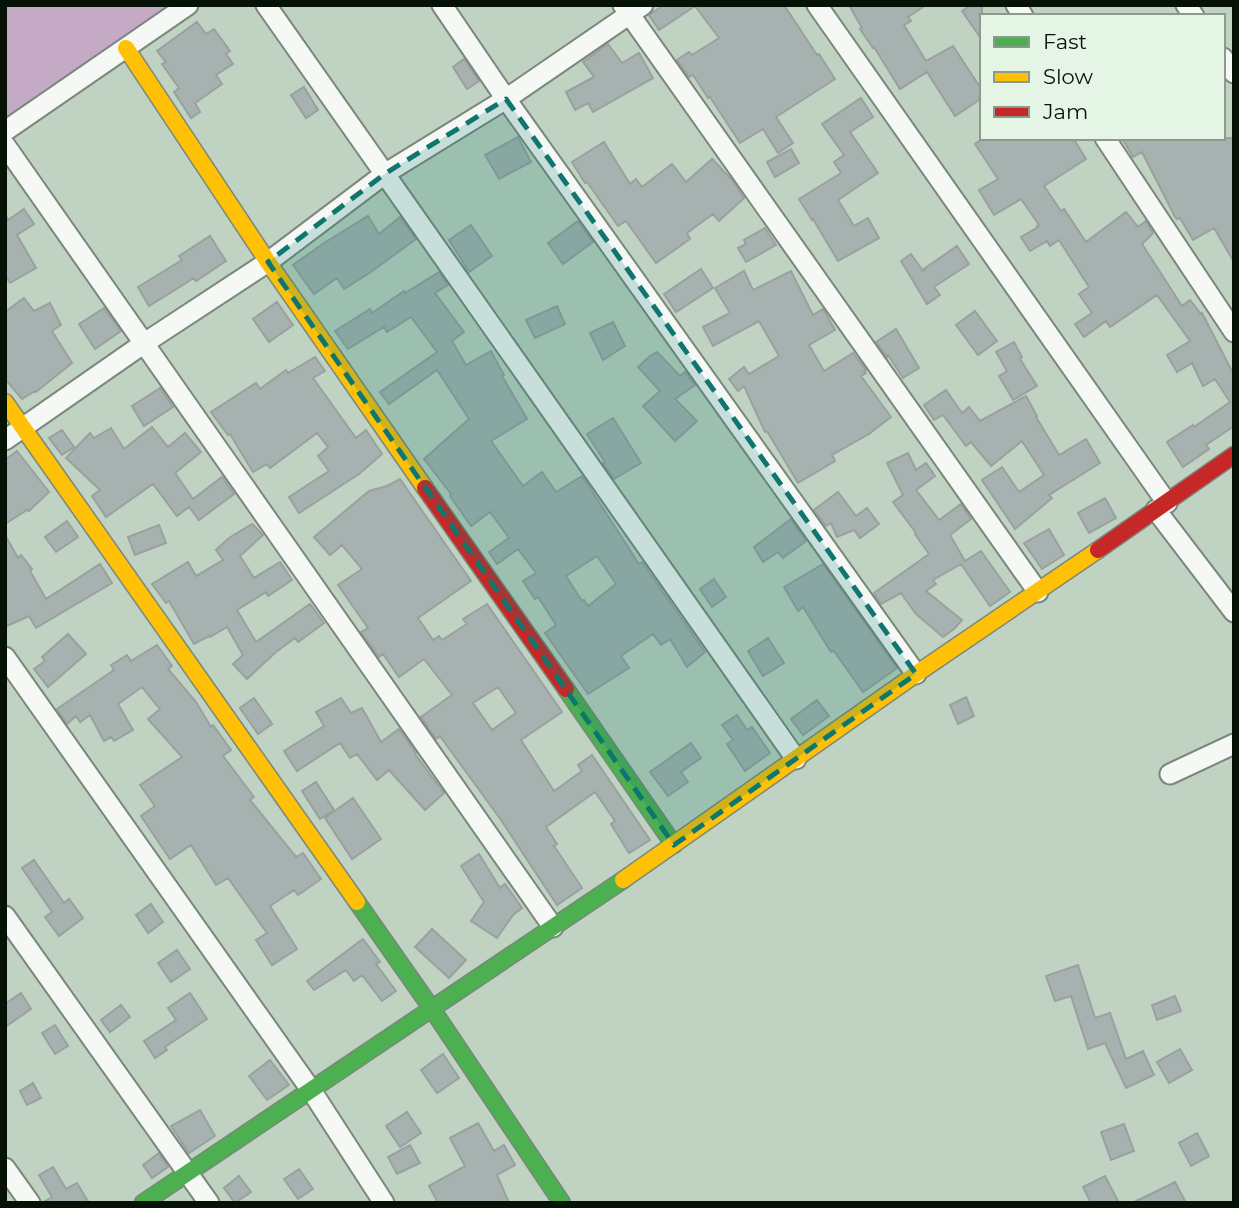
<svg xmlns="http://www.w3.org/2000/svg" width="1239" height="1208" font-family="Montserrat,sans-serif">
  <rect width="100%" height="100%" fill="#c0d2c1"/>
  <path fill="#c4aac5" d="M5,5H182L5,126Z"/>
  <path fill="#a7b2b0" stroke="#97a2a0" stroke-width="2" fill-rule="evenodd" d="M664,5H784L817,55L819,54L835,79L776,117L793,143L778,153L763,129L740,143L710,97L708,98L693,75L689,77L677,60L689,52L692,55L719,38L695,6L659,30L649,15Z
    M849,5H926L908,17L911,21L904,25L926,61L953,46L982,90V98L955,116L927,72L900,89L874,47L873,48L860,29L862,28Z
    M971,5H982V40L962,11Z
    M197,22L206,34L214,29L230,51L226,54L233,64L216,75L222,84L195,103L200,112L191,118L174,92L179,88L162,64L166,62L157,51Z
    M608,44L622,63L639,53L653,78L593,112L588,103L575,110L566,92L594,77L583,62Z
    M464,59L479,81L467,89L453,67Z
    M304,87L318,110L306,118L291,95Z
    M861,98L873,117L850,132L878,173L838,200L854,226L868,218L879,238L838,261L813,219L812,220L799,199L841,173L834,162L844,155L822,124Z
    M518,137L531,162L499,179L485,155Z
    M983,138H1073L1086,159L1044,186L1061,211L1064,209L1086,242L1126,212L1138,227L1146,221L1153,233L1142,244L1182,306L1190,300L1201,314L1202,313L1234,375V426L1206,445L1209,449L1183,467L1167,442L1193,425L1194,427L1230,402L1215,379L1203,386L1192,363L1177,372L1167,355L1190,341L1157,295L1110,327L1106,321L1084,337L1075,324L1092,313L1079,294L1089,287L1059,240L1050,246L1047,241L1030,251L1021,237L1038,227L1037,226L1039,225L1021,199L994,215L979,190L998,179L975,144Z
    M1122,138H1234V262L1214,228L1193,240L1180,218L1177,219L1175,217L1142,152L1133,157Z
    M604,142L630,184L636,179L642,187L672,164L686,182L712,159L732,180L744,198L719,221L713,214L687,233L690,239L656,263L626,221L618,226L587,182L585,183L572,162Z
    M791,149L799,163L775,177L767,162Z
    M24,209L34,224L17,235L36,268L10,283L5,275V214L8,220Z
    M368,216L379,234L400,217L416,239L368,274L344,289L337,278L314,294L293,265L324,243Z
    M578,221L593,242L563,264L548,243Z
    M471,225L492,256L469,272L449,240Z
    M765,228L776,245L746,262L738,248L746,244L744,240Z
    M210,236L226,261L196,281L194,278L149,306L138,287L182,260L179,256Z
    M957,246L969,264L934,287L940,295L927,304L901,261L911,254L923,271L925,270L924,269Z
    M701,269L713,288L676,312L664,294Z
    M744,271L753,290L791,271L813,315L823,309L835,330L809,345L824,371L853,353L866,370L864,371L866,373L861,376L891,417L869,434L832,455L835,461L798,483L767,431L765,432L744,386L738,391L729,379L744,367L749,374L779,356L759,321L713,346L703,327L730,313L715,288Z
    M439,272L448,285L435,293L464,332L452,341L466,365L491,351L504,375L502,376L527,419L491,441L523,486L542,472L556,492L582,476L639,564L642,562L705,652L687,667L670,639L661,645L653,634L621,656L629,668L588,694L545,633L556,625L538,597L535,599L523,581L536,573L518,549L497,564L489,552L509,538L490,512L471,526L450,496L451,494L424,459L469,419L437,370L389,404L380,392L437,352L411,317L387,332L384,327L348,349L335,331L370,309L372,313L404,291L405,293ZM597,556L616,584L588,606L584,600L582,601L566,576Z
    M24,298L34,311L50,303L61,325L52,331L72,363L36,392L35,391L22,399L5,379V312Z
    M277,302L293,325L269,342L253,319Z
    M557,306L565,324L535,338L526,320Z
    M104,308L121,331L95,349L79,324Z
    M975,311L997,341L978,355L956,325Z
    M613,322L625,346L603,360L590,333Z
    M896,329L919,368L903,378L888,355L887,357L876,342Z
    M1014,342L1022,357L1020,359L1037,386L1013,400L999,376L1007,371L996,352Z
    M657,352L680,376L685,372L695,385L675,399L697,421L675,441L643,406L660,391L638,367L650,356Z
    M315,357L325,371L313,378L356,438L366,430L382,454L359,474L299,513L289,497L329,471L318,456L328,447L317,433L270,468L267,464L253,472L230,434L228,435L211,412L256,383L260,389L286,370L288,373Z
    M160,388L173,407L144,426L132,406Z
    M946,390L962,413L969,407L980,421L1026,396L1037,416L1036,417L1059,455L1086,439L1100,463L1049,495L1052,498L1015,529L982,480L1002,467L1019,492L1044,475L1022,441L991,466L971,442L966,446L943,415L934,420L924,405Z
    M613,418L641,463L614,479L603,463L605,462L587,434Z
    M152,427L168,447L185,433L201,452L175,473L193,499L222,477L234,494L199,520L189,507L177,516L153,484L106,517L92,496L100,490L66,458L90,433L94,438L111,428L124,449Z
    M62,430L74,447L62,455L49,438Z
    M17,451L49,492L29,511L27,510L5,524V460Z
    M908,453L916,470L926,463L935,476L916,490L939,520L961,504L971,519L950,535L965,561L981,551L1010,592L990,606L961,564L933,580L936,584L926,591L962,620L954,629L943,637L916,614L901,593L881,604L874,593L929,554L915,534L916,533L893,502L903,495L887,463Z
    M400,479L471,581L418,618L433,640L439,636L442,640L467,624L463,619L487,604L562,712L521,740L554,791L582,771L578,765L592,755L650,840L629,853L611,824L615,821L595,792L546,827L557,844L554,846L582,888L557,905L501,820L440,736L436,739L421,717L452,695L424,659L399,677L383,654L379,657L361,632L368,628L338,585L362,569L342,545L330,555L314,537L369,491L387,486ZM498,687L516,713L492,730L473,703Z
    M838,492L856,516L867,508L879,524L860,538L854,530L837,537L831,523L826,526L814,510Z
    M1105,498L1116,518L1089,533L1078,513Z
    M791,519L806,541L783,558L778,552L763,562L754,547Z
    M67,521L78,537L56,552L45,537Z
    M252,524L263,535L240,556L254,578L280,562L292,580L268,596L266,592L237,610L256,642L310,604L324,623L298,642L295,638L276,652L247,679L233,664L243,655L227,627L210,637L209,636L194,644L169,601L166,603L152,584L188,562L196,576L223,560L216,550L229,538Z
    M159,525L166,543L135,555L128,537Z
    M1049,529L1064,555L1042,569L1024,543Z
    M5,535L18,558L21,555L32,569L30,571L46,599L100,564L112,583L36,628L29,616L5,627Z
    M823,564L897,668L863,692L834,651L831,652L803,607L798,611L784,587Z
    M714,579L726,597L712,607L700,589Z
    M68,634L86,654L48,687L34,669L45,661L42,657Z
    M768,638L784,663L763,676L748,651Z
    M157,645L172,666L168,669L196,702L211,727L213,725L231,750L223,756L254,797L250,800L296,857L303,853L321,879L298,895L294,890L270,906L297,949L272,965L256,940L267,933L228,878L216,885L191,845L170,859L141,816L155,806L140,785L182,757L148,719L160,709L142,687L118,704L133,730L114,741L111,737L104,741L90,715L80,722L76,716L67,724L57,709L114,670L111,665L127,655L131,661Z
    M966,697L974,716L958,724L950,705Z
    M254,698L272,724L258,734L240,708Z
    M341,698L351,713L362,708L381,742L399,729L416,753L415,754L444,793L425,810L389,770L377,780L357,754L350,758L340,743L297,771L284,751L324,726L316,712Z
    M817,700L829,716L803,735L791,719Z
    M737,715L747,730L752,727L770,753L745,771L727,744L733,740L722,725Z
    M691,743L701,758L681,772L688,782L668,796L650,772Z
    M316,782L334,810L320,819L302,791Z
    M353,798L381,839L352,859L325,818Z
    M479,854L500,888L505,884L522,908L513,915L497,938L471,921L484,902L461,866Z
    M34,860L64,903L69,899L83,918L59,936L45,917L52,912L22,868Z
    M151,904L163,922L148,933L136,915Z
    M432,929L466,960L449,978L415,947Z
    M363,939L380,962L376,964L396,991L382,1001L362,975L354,981L346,970L314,990L307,981Z
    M177,950L190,969L171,982L158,963Z
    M1078,965L1095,1018L1110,1013L1126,1059L1143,1051L1154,1075L1126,1088L1105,1043L1088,1049L1071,996L1055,1001L1046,976Z
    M21,993L31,1009L5,1027V1004Z
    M190,993L207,1019L165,1047L167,1050L155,1058L144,1041L176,1020L168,1008Z
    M1175,996L1181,1011L1157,1020L1152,1005Z
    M121,1005L130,1017L110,1032L101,1020Z
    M55,1025L68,1046L55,1054L42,1033Z
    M1180,1049L1192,1070L1169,1083L1157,1062Z
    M443,1054L459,1078L437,1093L421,1070Z
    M270,1060L289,1085L267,1100L249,1076Z
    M33,1083L41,1098L27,1105L20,1091Z
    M200,1110L215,1136L189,1153L171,1126Z
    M407,1112L421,1133L400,1147L386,1126Z
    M478,1123L494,1151L504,1145L515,1165L497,1175L509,1203H438L429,1186L465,1166L450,1138Z
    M1124,1124L1134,1151L1111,1160L1101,1132Z
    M1197,1133L1209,1156L1191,1166L1179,1143Z
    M410,1145L420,1163L397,1174L388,1157Z
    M159,1153L168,1167L152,1178L143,1165Z
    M53,1167L66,1189L77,1183L89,1203H42L52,1197L39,1175Z
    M299,1169L313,1189L298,1199L284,1179Z
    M239,1176L251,1192L235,1203L224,1188Z
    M1105,1176L1119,1203H1091L1083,1187Z
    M1175,1182L1186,1203H1132L1155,1192Z"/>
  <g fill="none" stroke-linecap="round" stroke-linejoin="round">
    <defs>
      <path id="street" d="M266,5L796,759
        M442,5L506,99L916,674
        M623,5L1038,592
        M817,5L1167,503
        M1016,5L1023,16
        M1186,5L1194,16
        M1223,58L1234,73
        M5,131L188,5
        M1105,138L1234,332
        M5,145L553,927
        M5,440L143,344L268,262L386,173L506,99L643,5
        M1156,510L1234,612
        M5,657L311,1090L384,1203
        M1170,774L1234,744
        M5,916L209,1203
        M5,1168L30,1203"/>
      <path id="fast" d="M566,689L674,845
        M357,902L432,1009L562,1203
        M143,1203L623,880"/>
      <path id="slow" d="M126,48L268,262L425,488
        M5,402L357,902
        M623,880L916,674L1098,550"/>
      <path id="jam" d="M425,488L566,689
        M1098,550L1234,455"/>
    </defs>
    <use href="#street" stroke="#7a887b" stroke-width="23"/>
    <use href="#fast" stroke="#7a887b" stroke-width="19"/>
    <use href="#slow" stroke="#7a887b" stroke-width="19"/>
    <use href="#jam" stroke="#7a887b" stroke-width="19"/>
    <use href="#street" stroke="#f6f8f6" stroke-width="19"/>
    <use href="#fast" stroke="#4caf50" stroke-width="16"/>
    <use href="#slow" stroke="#ffc107" stroke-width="16"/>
    <use href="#jam" stroke="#c62828" stroke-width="16"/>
  </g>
  <path fill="#0f766e" fill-opacity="0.2" stroke="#0f766e" stroke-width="5" stroke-dasharray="14 9" stroke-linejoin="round" d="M506,99L916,674L674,845L268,262L386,173Z"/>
  <rect width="1239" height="1208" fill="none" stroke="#071207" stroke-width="14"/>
  <rect x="980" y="14" width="245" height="126" fill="#e5f5e5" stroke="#8c9a8c" stroke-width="2"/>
  <rect x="994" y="37" width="35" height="10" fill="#4caf50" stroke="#8c9a8c" stroke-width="2"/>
  <text x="1043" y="49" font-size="21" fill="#071207">Fast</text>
  <rect x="994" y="72" width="35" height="10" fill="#ffc107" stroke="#8c9a8c" stroke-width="2"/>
  <text x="1043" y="84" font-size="21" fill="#071207">Slow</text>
  <rect x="994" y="107" width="35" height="10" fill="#c62828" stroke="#8c9a8c" stroke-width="2"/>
  <text x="1043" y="119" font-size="21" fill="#071207">Jam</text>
</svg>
